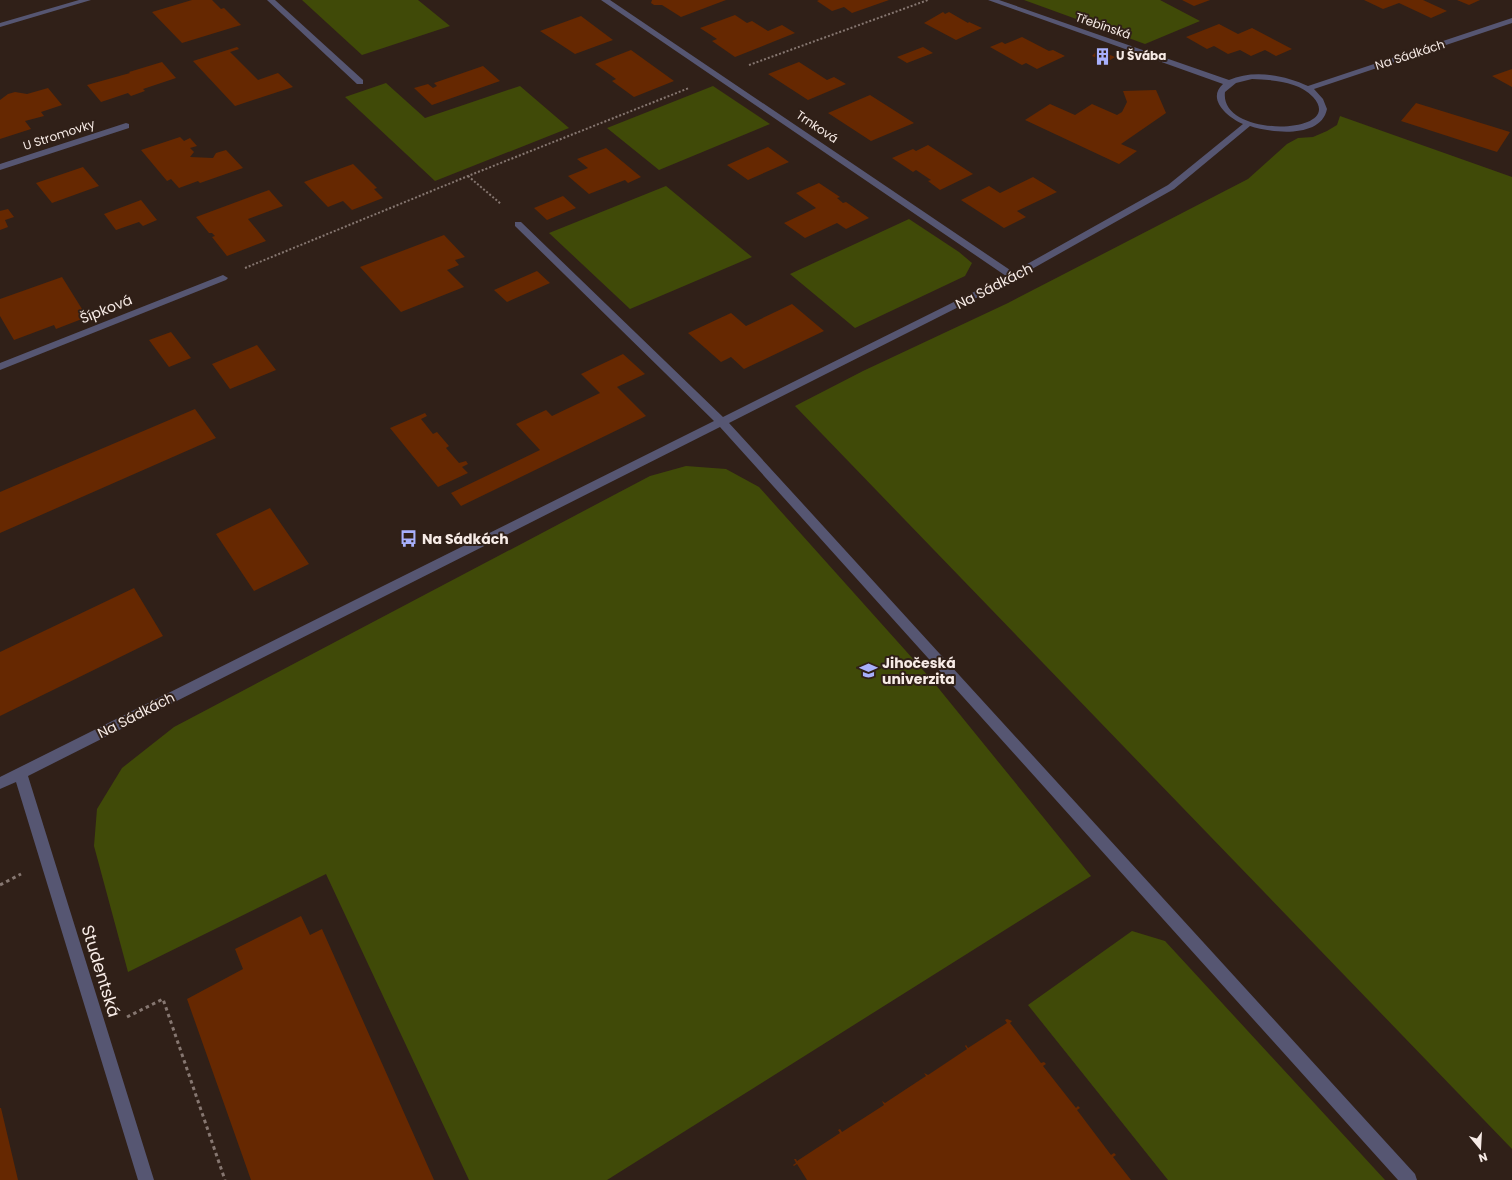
<svg xmlns="http://www.w3.org/2000/svg" width="1512" height="1180" font-family="Poppins,sans-serif">
  <rect width="100%" height="100%" fill="#302018"/>
  <path fill="#404a08" d="M302,0H418L450,26L362,55Z
    M1024,0H1160L1200,21L1145,44Z
    M386,83L425,118L520,86L569,128L435,181L345,97Z
    M713,86L770,124L659,170L607,128Z
    M1340,116L1512,177V1149L795,406L863,371L1008,303L1248,179L1287,144L1298,138L1313,137L1327,131L1337,125Z
    M666,186L752,257L630,309L549,233Z
    M909,219L959,252L972,263L965,276L855,328L790,274Z
    M686,466L726,469L759,487L931,679L1091,876L607,1180H469L326,874L128,972L94,846L97,809L122,768L174,727L650,476Z
    M1132,931L1165,941L1385,1180H1168L1028,1005Z"/>
  <path fill="#662801" d="M192,0H212L221,9L224,8L241,25L182,43L152,12Z
    M652,0H726L681,17L662,5H654L651,3Z
    M819,0H889L852,13L844,7L832,11L817,1Z
    M1182,0H1210L1194,6Z
    M1364,0H1423L1447,11L1431,18L1399,3L1383,9Z
    M1457,0H1480L1469,5Z
    M943,12L945,14L949,12L968,23L969,22L982,28L956,40L924,23Z
    M735,15L747,23L752,21L768,31L782,25L795,33L735,57L712,41L717,39L700,28Z
    M581,16L613,40L575,54L540,31Z
    M1219,24L1238,34L1252,28L1292,49L1276,56L1265,50L1251,56L1240,50L1228,54L1214,46L1207,49L1186,37Z
    M1022,37L1049,51L1053,50L1065,56L1037,69L1026,63L1022,65L990,47L1002,42L1005,44Z
    M237,47L239,49L230,52L258,80L278,73L293,87L235,106L193,61Z
    M923,47L933,53L907,63L897,57Z
    M631,50L674,81L634,97L612,81L616,79L595,64Z
    M1098,50L1115,57L1107,62L1092,56Z
    M162,62L176,78L143,89L145,91L131,96L128,93L101,102L87,85L130,73L129,72Z
    M799,62L827,80L834,77L846,84L808,100L768,74Z
    M483,66L500,81L432,105L414,88L428,84L433,88L437,86L434,83Z
    M1512,69V87L1492,76Z
    M48,88L62,105L41,112L44,116L25,121L31,129L0,139V100L8,94L15,92L27,94Z
    M1156,90L1166,113L1121,144L1137,151L1119,164L1025,120L1050,104L1075,115L1092,104L1117,115L1122,112L1127,102L1123,91Z
    M870,95L914,123L871,141L828,113Z
    M1416,103L1510,132L1497,152L1401,121Z
    M180,137L184,141L190,138L197,146L190,148L194,152L190,157L213,158L216,153L226,150L243,168L200,183L198,181L179,188L171,179L167,181L141,150Z
    M928,145L973,174L940,190L928,181L931,180L916,170L913,172L892,158L913,149L916,151Z
    M768,147L789,162L748,180L727,165Z
    M606,148L641,177L628,183L625,180L589,194L568,176L588,168L577,159Z
    M353,164L377,188L374,189L383,198L352,210L343,201L328,207L304,182Z
    M83,167L99,186L52,203L36,183Z
    M1033,177L1057,192L1017,211L1026,217L1004,228L961,200L989,186L1000,193Z
    M819,183L840,197L837,198L843,203L846,202L869,218L846,229L837,223L805,238L784,223L816,208L796,193Z
    M269,190L283,206L248,219L266,241L227,256L212,237L215,236L212,233H209L196,217Z
    M563,196L576,208L547,220L534,208Z
    M141,200L157,220L143,226L139,222L116,230L104,214Z
    M8,209L14,217L5,220L8,227L0,230V211Z
    M444,235L465,257L455,260L459,265L447,270L464,287L401,312L360,267Z
    M537,271L550,283L507,302L494,290Z
    M62,277L87,317L56,329L54,325L14,340L0,316V299Z
    M792,304L824,331L744,369L731,357L721,362L688,333L731,313L746,326Z
    M171,332L191,358L169,367L149,340Z
    M257,345L276,370L230,389L212,364Z
    M623,354L645,374L617,387L646,416L461,506L451,493L540,450L516,424L546,410L552,416L600,393L581,374Z
    M195,409L216,438L0,533V492Z
    M425,413L427,416L421,419L433,434L437,432L449,446L446,448L459,463L466,461L468,464L462,467L468,473L438,487L390,428Z
    M270,508L309,564L254,591L216,534Z
    M134,588L163,636L0,716V652Z
    M301,916L310,935L322,929L434,1180H251L187,999L243,969L235,949Z
    M1007,1019L1012,1021L1010,1023L1041,1063L1044,1062L1046,1064L1043,1066L1076,1108L1078,1106L1080,1108L1077,1110L1111,1155L1114,1153L1116,1155L1113,1157L1131,1180H807L797,1164L794,1166L793,1165L796,1163L794,1159H796L797,1161L840,1133L838,1130L840,1129L842,1132L884,1105L882,1101L885,1103L926,1076L924,1073L928,1075L967,1049L965,1046L966,1045L968,1048L1007,1023L1005,1020Z
    M0,1108H1L18,1180H0Z"/>
  <g fill="none" stroke-linecap="round" stroke-linejoin="round">
    <path stroke="#867771" stroke-width="2" stroke-dasharray="2 2" stroke-linecap="butt" d="M749,65L928,0
      M468,176L501,204
      M245,268L468,176L689,88"/>
    <path stroke="#867771" stroke-width="3" stroke-dasharray="3.5 3.5" stroke-linecap="butt" d="M0,885L21,874
      M127,1017L163,999L225,1180"/>
    <path fill="#565672" fill-rule="evenodd" d="M79,0H91L0,27V23Z
      M267,0H275L363,80V84H357Z
      M601,0H610L1013,272L1168,185L1243,124C1228,118 1206,99 1223,84L988,0H999L1229,80C1253,69 1285,75 1308,86L1512,18V23L1314,89L1323,99L1327,109C1321,139 1271,133 1250,126L1174,189L1016,278L729,423L1415,1174L1417,1180H1398L720,427L28,776L154,1180H138L16,782L0,789V777L714,421L515,226V222H521L723,417L1006,276ZM1252,79C1273,80 1298,81 1313,97C1348,135 1219,139 1225,92L1236,83Z
      M126,123L129,124V128L0,170V164Z
      M223,275L228,278L226,280L0,370V363Z"/>
  </g>
  <defs>
    <symbol id="building-bare" viewBox="-9 -9 18 18"><path d="M-4-6H4V6H1V3H-1V6H-4ZM-2.5-4.3h1.7v1.8h-1.7ZM.8-4.3h1.7v1.8H.8ZM-2.5-1h1.7V.8h-1.7ZM.8-1h1.7V.8H.8Z" fill="#a8b0fc" stroke="#302018" stroke-width="2.5" paint-order="stroke"/></symbol>
    <symbol id="bus-bare" viewBox="-9 -9 18 18"><path d="M-5-6H5V4H4V6H2V4H-2V6H-4V4H-5ZM-3.5-4V0h7V-4ZM-3.5 1.2v1.5H-2V1.2ZM2 1.2v1.5H3.5V1.2Z" fill="#a8b0fc" stroke="#302018" stroke-width="2.5" paint-order="stroke"/></symbol>
    <symbol id="university-bare" viewBox="-9 -9 18 18"><path d="M0-5L7-2L0 1L-7-2ZM-4 1L0 2.5L4 1V4Q0 6-4 4Z" fill="#a8b0fc" stroke="#302018" stroke-width="2.5" paint-order="stroke"/></symbol>
  </defs>
  <g fill-rule="evenodd">
    <use href="#building-bare" x="1090" y="44" width="25" height="25"/>
    <use href="#bus-bare" x="396" y="526" width="25" height="25"/>
    <use href="#university-bare" x="856" y="658" width="25" height="25"/>
  </g>
  <g text-anchor="middle" stroke-width="4" stroke-linejoin="round" paint-order="stroke">
    <g font-size="12" fill="#f7ebe6" stroke="#302018">
      <text transform="translate(1103 26) rotate(19)" y="4">Třebínská</text>
      <text transform="translate(1410 55) rotate(-18)" y="4">Na Sádkách</text>
      <text transform="translate(817 127) rotate(34)" y="4">Trnková</text>
      <text transform="translate(59 135) rotate(-18)" y="4">U Stromovky</text>
    </g>
    <g font-size="12" font-weight="bold" fill="#f7ebe6" stroke="#302018" text-anchor="start">
      <text x="1116" y="60">U Švába</text>
    </g>
    <g font-size="14" fill="#f7ebe6" stroke="#302018">
      <text transform="translate(994 286) rotate(-27)" y="5">Na Sádkách</text>
      <text transform="translate(106 309) rotate(-22)" y="5">Šípková</text>
      <text transform="translate(136 715) rotate(-27)" y="5">Na Sádkách</text>
    </g>
    <g font-size="14" font-weight="bold" fill="#f7ebe6" stroke="#302018" text-anchor="start">
      <text x="422" y="544">Na Sádkách</text>
      <text x="882" y="668">Jihočeská<tspan x="882" dy="16">univerzita</tspan></text>
    </g>
    <g font-size="17" fill="#f7ebe6" stroke="#302018">
      <text transform="translate(101 971) rotate(73)" y="6">Studentská</text>
    </g>
  </g>
  <g transform="translate(1480 1148) rotate(162)" stroke="#302018" stroke-width="3" paint-order="stroke">
  <path d="M0-3L7 15L0 10L-7 15Z" fill="#f7ebe6"/>
  <text y="-6" font-size="11" font-weight="bold" text-anchor="middle" fill="#f7ebe6">N</text>
  </g>
</svg>
